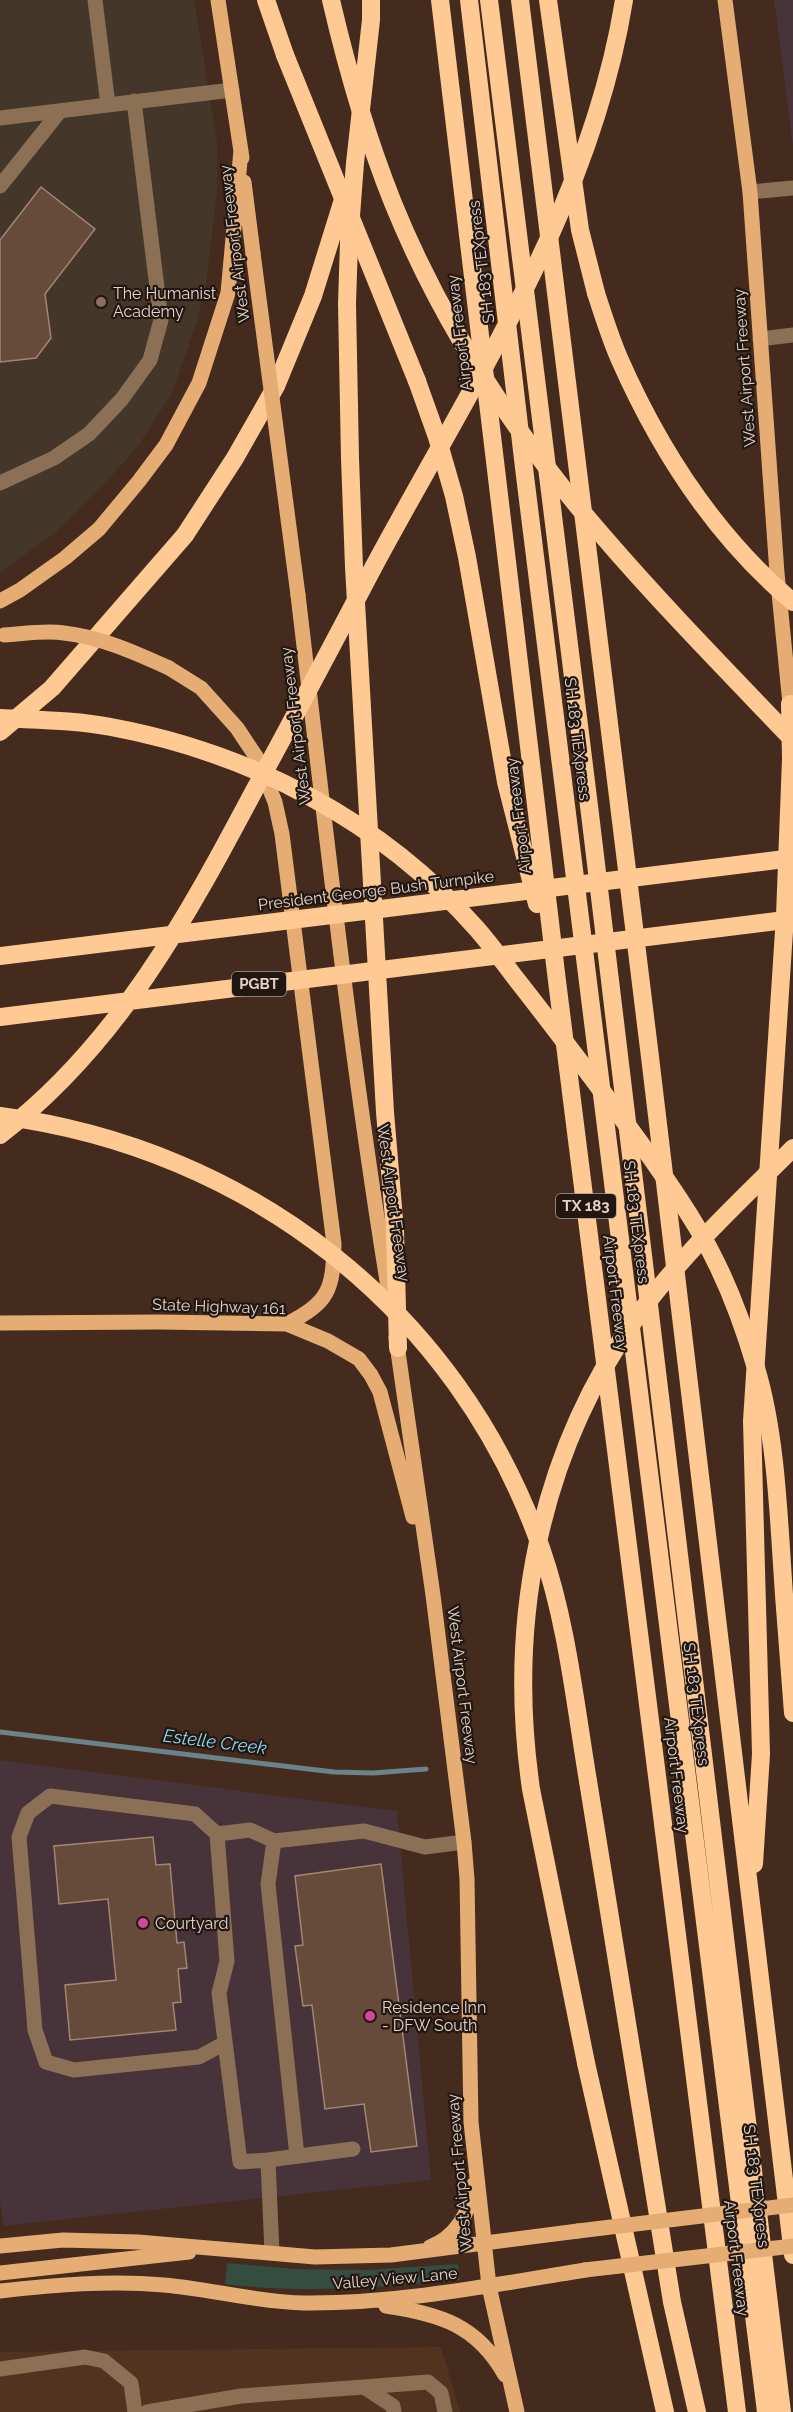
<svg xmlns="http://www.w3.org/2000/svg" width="793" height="2412" font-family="Raleway,sans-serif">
  <rect width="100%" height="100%" fill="#442b1d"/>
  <path fill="#473339" d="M774,0H793V147Z
    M0,1760L397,1811L431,2180L3,2226L0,2200Z"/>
  <path fill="#523320" d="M441,2347L460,2412H0V2352Z"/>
  <path fill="#45362a" d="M0,0H194L217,143V191L206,283L197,321L172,393L138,446L113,474L55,533L0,572Z"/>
  <path fill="#354c40" d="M227,2263L294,2269L366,2270L458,2264L460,2280C381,2287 304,2294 225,2284Z"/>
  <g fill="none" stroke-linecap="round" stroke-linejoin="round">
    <path stroke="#68838b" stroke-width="5" d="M0,1732L334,1772L373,1773L426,1769"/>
  </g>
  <path fill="#664b3b" stroke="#a38574" stroke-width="1.5" d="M41,187L95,229L45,294L51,338L36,358L0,362V240Z
    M153,1837L156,1865L170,1864L177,1943L184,1942L187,1968L178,1969L181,2002L173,2003L176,2030L70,2040L65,1985L116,1980L108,1899L59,1904L54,1846Z
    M381,1864L417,2146L371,2152L364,2104L325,2109L312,2005L303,2006L295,1946L303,1945L295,1876Z"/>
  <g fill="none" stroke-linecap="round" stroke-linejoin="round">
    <path stroke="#8b7055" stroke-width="15" d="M95,0L108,105
      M0,118L232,90
      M0,186L60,111
      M750,192L793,188
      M760,339L793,335
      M0,483L54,458L89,434L122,399L150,360L161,320L134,101
      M217,1834L195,1814L50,1796L28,1813L19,1837L35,2030L46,2062L74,2070L199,2057L225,2043
      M274,1841L268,1884L297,2156
      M268,2160L353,2149
      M272,2253L268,2160L240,2162L219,1993L227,1961L217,1834L250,1830L274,1841L364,1831L425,1847L464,1842
      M0,2369L85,2357L104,2361L131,2383L135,2412
      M364,2387L428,2382L441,2393L445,2412
      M147,2412L241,2396L364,2387L393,2406L394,2412"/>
    <path stroke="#e5ad74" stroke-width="15" d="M218,0L242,158
      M725,0L750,192L777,573L791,714
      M244,182L253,253
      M298,595C326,832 352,1070 391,1305
      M0,601L20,590L65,558L99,529L139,481L166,445L199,383L228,293L241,150
      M169,668L201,688L237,728L257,758L275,802L282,834L334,1244C333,1290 329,1302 287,1324
      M0,1323L159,1322L287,1324L328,1341L359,1359L371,1375L380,1392L413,1517
      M396,1338L433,1595L464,1842L467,1879L471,2122L489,2286L517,2412
      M0,2246L63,2240L138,2242L315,2257L391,2255L578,2231
      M430,2247C457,2236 470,2211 474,2184
      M0,2273L189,2252
      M0,2291C55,2285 109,2280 164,2285C211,2289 256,2302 304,2303C399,2304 492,2285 585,2270
      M386,2306C440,2314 477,2325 505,2375"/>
    <path stroke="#fec992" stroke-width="18" d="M266,0L285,55
      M371,0V20L355,163L349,242L347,304L350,458L354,567L385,1112L395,1231L398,1348
      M440,0L557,981L737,2412
      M469,0L525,476L766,2412
      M489,0L590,814L782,2412
      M520,0L650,1057L793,2255
      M548,0L580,230L596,293
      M417,381L437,437L454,496L467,557L506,782L537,904
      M0,732L52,688L185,535L235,458L276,386L313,296L346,190
      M785,1608L793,1713
      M588,1781L672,2302L697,2412
      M754,1864L761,1754L752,1421L785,916L791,759L790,704
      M586,2063L665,2412"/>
    <path stroke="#e5ad74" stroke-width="15" d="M253,253L298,595
      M4,635C24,634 45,630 64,633C101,637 136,653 169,668
      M578,2231L793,2205
      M585,2270L793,2246"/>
    <path stroke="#fec992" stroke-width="18" d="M331,0C347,69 367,138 393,203C442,324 517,437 602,535C663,606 729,673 793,740
      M285,55L417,381
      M596,293C603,315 610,337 619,358C659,449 716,537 793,602
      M0,718C37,720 75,720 111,727C251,753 382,821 477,929C491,945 504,963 517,980C543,1013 568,1046 593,1079C629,1128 667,1177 698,1229C724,1272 742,1320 756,1368C778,1440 779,1533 785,1608
      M0,956L793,858
      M0,1017L793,919
      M0,1116C248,1148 458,1310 541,1548C567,1622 575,1703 588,1781
      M0,1135C118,1045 187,917 255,789C295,716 334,642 373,568C470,387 591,207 624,0
      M586,2063L531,1789C507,1624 538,1456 636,1318C681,1255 739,1202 793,1148"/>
  </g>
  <circle fill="#8d6e63" stroke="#221710" stroke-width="2" cx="101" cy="302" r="6"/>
  <g fill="#d1479c" stroke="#221710" stroke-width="2">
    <circle cx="143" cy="1923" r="6"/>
    <circle cx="370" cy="2016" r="6"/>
  </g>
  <g text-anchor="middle" stroke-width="4.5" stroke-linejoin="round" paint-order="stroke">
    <g fill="#221710" stroke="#a89a92" stroke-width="1.5">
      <rect x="232" y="972" width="54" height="24" rx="4.5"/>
      <rect x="556" y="1194" width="60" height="24" rx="4.5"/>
    </g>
    <g font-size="15" font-weight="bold" fill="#e2d2c9">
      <text x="259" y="989">PGBT</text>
      <text x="586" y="1211">TX 183</text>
    </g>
    <g font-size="16" fill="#e2d2c9" stroke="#221710">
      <text transform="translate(234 244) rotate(-97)" y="6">West Airport Freeway</text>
      <text transform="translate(481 262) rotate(-97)" y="6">SH 183 TEXpress</text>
      <text transform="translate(459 333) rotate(-97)" y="6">Airport Freeway</text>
      <text transform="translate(744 368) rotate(-94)" y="6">West Airport Freeway</text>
      <text transform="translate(295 726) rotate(-97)" y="6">West Airport Freeway</text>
      <text transform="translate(578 739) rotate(83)" y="6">SH 183 TEXpress</text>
      <text transform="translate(518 816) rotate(-97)" y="6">Airport Freeway</text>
      <text transform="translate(376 890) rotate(-7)" y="6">President George Bush Turnpike</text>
      <text transform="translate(394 1203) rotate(82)" y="6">West Airport Freeway</text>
      <text transform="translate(637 1222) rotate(83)" y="6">SH 183 TEXpress</text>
      <text transform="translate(616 1293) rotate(83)" y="6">Airport Freeway</text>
      <text transform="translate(219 1306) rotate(2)" y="6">State Highway 161</text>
      <text transform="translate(463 1685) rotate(83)" y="6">West Airport Freeway</text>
      <text transform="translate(697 1704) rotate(83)" y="6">SH 183 TEXpress</text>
      <text transform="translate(677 1775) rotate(83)" y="6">Airport Freeway</text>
      <text transform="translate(459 2173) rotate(-95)" y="6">West Airport Freeway</text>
      <text transform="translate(757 2186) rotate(83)" y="6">SH 183 TEXpress</text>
      <text transform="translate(737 2258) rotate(83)" y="6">Airport Freeway</text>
      <text transform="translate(395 2278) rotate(-5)" y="6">Valley View Lane</text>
    </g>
    <g font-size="16" fill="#e2d2c9" stroke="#221710" text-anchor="start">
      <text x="113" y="299">The Humanist<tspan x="113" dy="18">Academy</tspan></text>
      <text x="155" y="1929">Courtyard</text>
      <text x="382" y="2013">Residence Inn<tspan x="382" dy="18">- DFW South</tspan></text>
    </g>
    <g font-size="18" font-style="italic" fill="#8cd9f6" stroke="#221710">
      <text transform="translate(215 1742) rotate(7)" y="6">Estelle Creek</text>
    </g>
  </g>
</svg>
